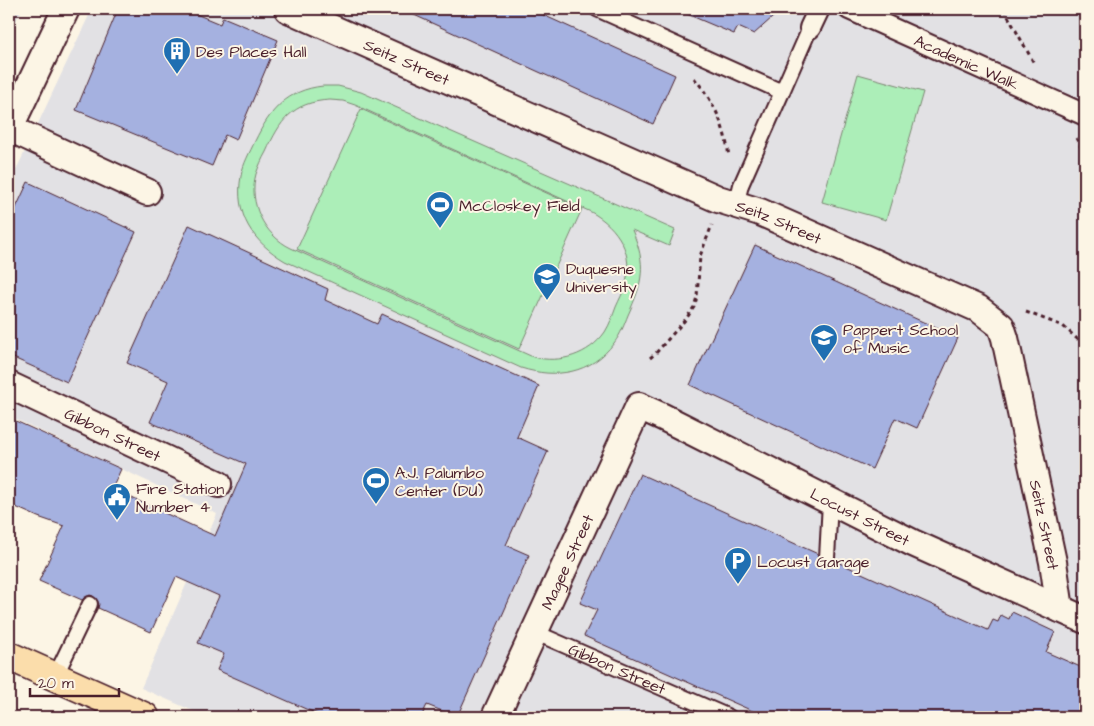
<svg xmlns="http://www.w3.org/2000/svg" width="1094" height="726" font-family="'Architects Daughter',sans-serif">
  <rect width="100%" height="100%" fill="#fcf5e5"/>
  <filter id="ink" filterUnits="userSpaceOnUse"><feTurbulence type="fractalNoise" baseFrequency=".02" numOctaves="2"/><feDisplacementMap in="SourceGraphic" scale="10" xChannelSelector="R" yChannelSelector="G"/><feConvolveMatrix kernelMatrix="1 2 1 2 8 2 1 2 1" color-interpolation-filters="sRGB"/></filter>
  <g filter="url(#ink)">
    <path fill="#e2e1e4" d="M9,9H22L9,35Z
      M92,9H1085V717H207L141,688L217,514L9,416V185Z"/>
    <path fill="#aceeb8" stroke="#7b8672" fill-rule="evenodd" d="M858,74L923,92L886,220L822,202Z
      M323,86H338L361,92L675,230L669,246L632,230C647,265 643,282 628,315C624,325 621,334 614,343C591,374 556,379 521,368L285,261C253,242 234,215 241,176C243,164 250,152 255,141C270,110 287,90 323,86ZM330,100L343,101L355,105L591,212C618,227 635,254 625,286C623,293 619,300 616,307C613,315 610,324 605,332C589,355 560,364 533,357L291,248C264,235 248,203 256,174C259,166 262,159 266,152C280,121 292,102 330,100Z
      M361,109L582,209L519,349L297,249Z"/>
    <path fill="#a5b1e0" stroke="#4a1f2b" d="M118,9H184L220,24L223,17L278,40L236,140L225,135L212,166L76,110Z
      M401,9H530L675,75L653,124Z
      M675,9H782L754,34L738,27L734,34Z
      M28,182L136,232L67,382L9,356V223Z
      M189,225L328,289L325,300L377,324L382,314L539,386L517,437L548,451L506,545L529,555L457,717L427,705L421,717H324L217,670L224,654L198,643L219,596L176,577L151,632L98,608L99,604L97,600L93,596L90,595L86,597L82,600L39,581L64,526L38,517L9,504V418L121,469L112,489L215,536L246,464L150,422L168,381L127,363Z
      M755,245L958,338L917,428L895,418L872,469L690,385Z
      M640,474L818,554L819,562L823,566L826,567L830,566L835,561L988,630L993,620L998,622L1001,615L1009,619L1012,612L1055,632L1046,652L1085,669V717H766L584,636L597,610L580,603Z"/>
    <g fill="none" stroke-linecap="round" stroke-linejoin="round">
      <defs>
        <g id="service">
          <path d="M597,9L782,92L741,185L736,205"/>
          <path d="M782,92L810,28"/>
          <path d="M827,558L830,502"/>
          <path id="s1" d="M534,632L729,717"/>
          <path d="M55,677L90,604"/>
        </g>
        <g id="pedestrian">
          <path id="s2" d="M849,9L1085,115"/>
          <path d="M810,28L819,9"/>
        </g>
        <g id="minor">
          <path id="s3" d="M288,9L718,199L760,212L979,309L1001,326L1005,338L1053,562L1060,609"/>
          <path d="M9,128L147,192"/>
          <path d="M9,129L66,9"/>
          <path id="s4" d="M9,385L218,484"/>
          <path id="s5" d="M495,717L639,406L663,417L913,543L1085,620"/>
        </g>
        <path id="primary" d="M9,656L145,717"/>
      </defs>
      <use href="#service" stroke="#4a1f2b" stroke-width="18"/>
      <use href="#pedestrian" stroke="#4a1f2b" stroke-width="24"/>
      <use href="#minor" stroke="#4a1f2b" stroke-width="30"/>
      <use href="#primary" stroke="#4a1f2b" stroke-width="31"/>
      <path stroke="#4a1f2b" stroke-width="3" stroke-dasharray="4 4" stroke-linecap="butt" d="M1004,9L1035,65
        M694,78C714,101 725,126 729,157
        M1076,138L1085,154
        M1026,312L1063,326L1085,346
        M650,358L656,353L686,319L694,307L697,297L700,256L712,225"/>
      <use href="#service" stroke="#fcf5e5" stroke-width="14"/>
      <use href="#pedestrian" stroke="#fcf5e5" stroke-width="20"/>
      <use href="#minor" stroke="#fcf5e5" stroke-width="26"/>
      <use href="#primary" stroke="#fbddab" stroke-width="28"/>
    </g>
  </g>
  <defs>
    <symbol id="building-pin" viewBox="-11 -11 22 30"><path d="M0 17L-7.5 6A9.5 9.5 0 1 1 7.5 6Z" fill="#1f6fb2" stroke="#fcf5e5"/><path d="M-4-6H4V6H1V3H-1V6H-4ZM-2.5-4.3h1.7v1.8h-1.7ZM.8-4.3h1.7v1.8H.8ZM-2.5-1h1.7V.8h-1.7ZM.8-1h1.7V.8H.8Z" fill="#fff"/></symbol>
    <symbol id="stadium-pin" viewBox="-11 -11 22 30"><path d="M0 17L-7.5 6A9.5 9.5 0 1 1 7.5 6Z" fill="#1f6fb2" stroke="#fcf5e5"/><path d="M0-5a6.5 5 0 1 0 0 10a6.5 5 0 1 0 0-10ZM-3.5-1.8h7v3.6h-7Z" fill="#fff"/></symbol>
    <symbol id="university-pin" viewBox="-11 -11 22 30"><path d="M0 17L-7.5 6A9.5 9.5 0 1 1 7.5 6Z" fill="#1f6fb2" stroke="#fcf5e5"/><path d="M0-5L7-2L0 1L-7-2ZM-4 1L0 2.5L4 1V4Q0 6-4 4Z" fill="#fff"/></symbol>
    <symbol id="school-pin" viewBox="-11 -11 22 30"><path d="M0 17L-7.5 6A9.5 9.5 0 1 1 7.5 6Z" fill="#1f6fb2" stroke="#fcf5e5"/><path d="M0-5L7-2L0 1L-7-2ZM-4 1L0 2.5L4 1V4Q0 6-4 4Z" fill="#fff"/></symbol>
    <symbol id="civic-pin" viewBox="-11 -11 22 30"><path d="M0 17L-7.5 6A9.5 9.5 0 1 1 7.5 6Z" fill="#1f6fb2" stroke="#fcf5e5"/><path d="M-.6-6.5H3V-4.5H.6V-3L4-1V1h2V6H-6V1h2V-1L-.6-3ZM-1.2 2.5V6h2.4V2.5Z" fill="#fff"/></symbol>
    <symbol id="parking-pin" viewBox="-11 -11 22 30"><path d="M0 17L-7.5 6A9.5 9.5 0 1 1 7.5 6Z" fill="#1f6fb2" stroke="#fcf5e5"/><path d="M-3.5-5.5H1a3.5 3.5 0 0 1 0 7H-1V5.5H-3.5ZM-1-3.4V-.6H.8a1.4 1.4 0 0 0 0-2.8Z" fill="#fff"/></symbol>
  </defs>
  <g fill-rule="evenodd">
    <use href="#building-pin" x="161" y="35" width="32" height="43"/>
    <use href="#stadium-pin" x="424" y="189" width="32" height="43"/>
    <use href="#university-pin" x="531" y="261" width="32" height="43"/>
    <use href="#school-pin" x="808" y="322" width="32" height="43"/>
    <use href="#stadium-pin" x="360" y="465" width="32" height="43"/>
    <use href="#civic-pin" x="101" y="481" width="32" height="43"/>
    <use href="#parking-pin" x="722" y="545" width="32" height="43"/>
  </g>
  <g text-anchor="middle" stroke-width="4" stroke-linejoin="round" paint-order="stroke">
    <g font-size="16" fill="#4a1f2b" stroke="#fcf5e5" text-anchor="start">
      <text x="196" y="57">Des Places Hall</text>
      <text x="459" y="211">McCloskey Field</text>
      <text x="566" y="274">Duquesne<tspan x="566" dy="18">University</tspan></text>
      <text x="843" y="335">Pappert School<tspan x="843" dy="18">of Music</tspan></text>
      <text x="395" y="478">A.J. Palumbo<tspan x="395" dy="18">Center (DU)</tspan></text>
      <text x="136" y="494">Fire Station<tspan x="136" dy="18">Number 4</tspan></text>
      <text x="757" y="567">Locust Garage</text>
    </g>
    <g font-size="16" fill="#4a1f2b" stroke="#fcf5e5">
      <text dy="6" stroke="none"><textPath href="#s3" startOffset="130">Seitz Street</textPath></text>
      <text dy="6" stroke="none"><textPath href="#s2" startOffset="129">Academic Walk</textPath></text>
      <text dy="6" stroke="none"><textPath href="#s3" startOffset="535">Seitz Street</textPath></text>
      <text dy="6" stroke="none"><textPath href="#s4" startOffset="115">Gibbon Street</textPath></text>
      <text dy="6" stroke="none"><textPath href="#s5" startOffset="590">Locust Street</textPath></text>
      <text dy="6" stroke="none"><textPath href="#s3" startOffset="985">Seitz Street</textPath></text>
      <text dy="6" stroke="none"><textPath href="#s5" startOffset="171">Magee Street</textPath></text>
      <text dy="6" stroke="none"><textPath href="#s1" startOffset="91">Gibbon Street</textPath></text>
    </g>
  </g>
  <rect width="1094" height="726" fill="none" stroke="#fcf5e5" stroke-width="30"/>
  <rect x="15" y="15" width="1064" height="696" fill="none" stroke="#4a1f2b" stroke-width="2" filter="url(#ink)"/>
  <path d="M30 688v8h89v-8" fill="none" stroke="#4a1f2b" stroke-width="2.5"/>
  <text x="38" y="688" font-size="15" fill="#4a1f2b" stroke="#fcf5e5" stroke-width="4" paint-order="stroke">20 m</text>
</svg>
